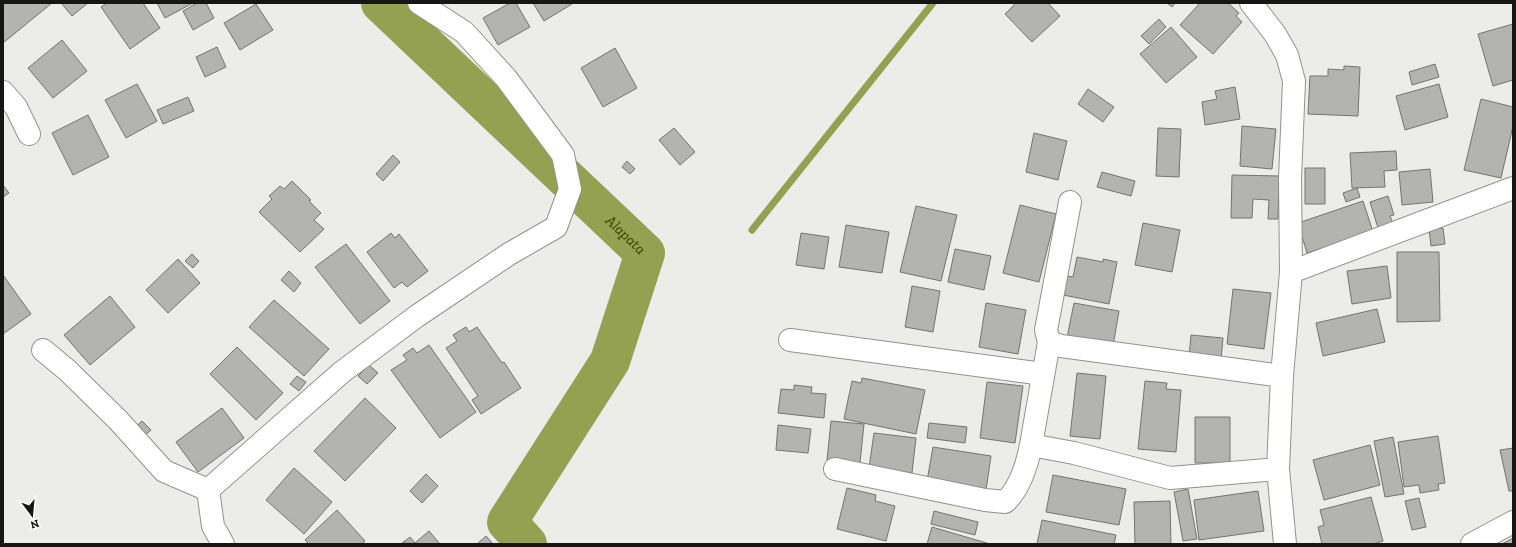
<svg xmlns="http://www.w3.org/2000/svg" width="1516" height="547" font-family="'Zilla Slab',serif">
  <rect width="100%" height="100%" fill="#ecede9"/>
  <g fill="none" stroke-linecap="round" stroke-linejoin="round">
    <path stroke="#93a151" stroke-width="7" d="M752,230L933,3"/>
    <path stroke="#93a151" stroke-width="40" id="s1" d="M381,3L645,253L610,361L507,522L527,544"/>
  </g>
  <path fill="#b3b4af" stroke="#737470" d="M3,3H52L3,43Z
    M61,3H88L72,16Z
    M107,3H143L160,28L130,49L101,7Z
    M157,3H193L165,18Z
    M197,3H206L214,18L193,30L183,11Z
    M510,3H516L530,27L498,45L483,18Z
    M533,3H571L572,4L544,21Z
    M1016,3H1048L1060,16L1032,42L1005,14Z
    M1167,3H1175L1172,7Z
    M1200,3H1228L1239,13L1236,16L1242,22L1213,54L1180,25Z
    M256,4L273,30L240,50L224,23Z
    M1159,19L1166,27L1149,44L1141,36Z
    M1513,24V80L1493,86L1478,34Z
    M1171,27L1197,57L1166,83L1140,54Z
    M62,40L87,71L53,98L28,68Z
    M217,47L226,67L205,77L196,57Z
    M615,48L637,88L603,107L581,68Z
    M1435,64L1439,77L1412,85L1409,72Z
    M1344,66L1360,67L1358,116L1308,114L1310,76H1328V69L1344,70Z
    M137,84L157,121L126,138L105,100Z
    M1439,84L1448,117L1405,130L1396,96Z
    M1235,87L1240,119L1205,125L1202,102L1217,99L1215,91Z
    M1088,89L1114,107L1103,122L1078,104Z
    M188,97L194,111L163,124L157,110Z
    M1481,99L1513,107V126L1501,178L1464,170Z
    M88,115L109,157L73,175L52,133Z
    M1242,126L1276,129L1272,169L1240,166Z
    M674,128L695,152L680,165L659,140Z
    M1158,128L1181,129L1179,177L1156,176Z
    M1034,133L1067,141L1058,180L1026,172Z
    M1396,151L1397,170L1384,171L1385,187L1352,188L1350,153Z
    M393,155L400,162L383,181L376,174Z
    M627,161L635,169L630,174L622,167Z
    M1305,168H1325V204H1305Z
    M1430,169L1433,202L1402,205L1399,172Z
    M1102,172L1135,181L1131,196L1097,187Z
    M1232,175L1279,176L1278,219H1268L1269,200L1253,199L1252,218H1231Z
    M292,181L311,200L309,201L321,213L314,220L324,229L300,252L259,212L272,199L269,196L280,186L284,189Z
    M3,185L9,193L3,197Z
    M1357,188L1360,197L1346,202L1343,193Z
    M1388,196L1394,215L1390,216L1393,224L1378,228L1370,202Z
    M1363,201L1373,232L1307,253L1298,223Z
    M1020,205L1056,214L1039,282L1003,273Z
    M916,206L957,215L941,281L900,272Z
    M1143,223L1180,230L1172,272L1135,265Z
    M846,225L889,232L882,273L839,267Z
    M1443,228L1445,244L1431,246L1429,229Z
    M391,233L395,238L399,234L428,271L407,287L402,282L394,288L367,252Z
    M801,233L829,237L824,269L796,265Z
    M346,244L390,301L360,324L315,267Z
    M955,249L991,256L984,290L948,282Z
    M1397,252H1439L1440,321L1397,322Z
    M192,254L199,261L193,268L185,261Z
    M1077,257L1103,262V259L1117,262L1109,304L1063,295L1067,276L1073,277Z
    M178,259L200,283L168,313L146,290Z
    M1387,266L1391,298L1352,304L1347,271Z
    M289,271L301,283L294,292L281,280Z
    M3,275L31,314L3,334Z
    M912,286L940,291L933,332L905,327Z
    M1233,289L1271,293L1264,349L1227,344Z
    M110,296L135,327L90,365L64,335Z
    M274,300L329,349L304,376L249,327Z
    M986,303L1026,310L1018,354L979,347Z
    M1074,303L1119,311L1113,346L1067,338Z
    M1377,309L1385,342L1323,356L1316,323Z
    M466,327L469,332L477,327L502,363L504,362L521,388L481,414L472,400L478,396L446,348L457,341L453,335Z
    M1191,335L1223,338L1221,360L1189,357Z
    M429,345L476,412L440,438L391,370L407,360L403,355L413,348L417,353Z
    M237,347L283,393L256,420L210,374Z
    M369,365L378,373L367,384L358,376Z
    M1077,373L1106,376L1100,439L1070,436Z
    M297,376L306,382L299,391L290,384Z
    M862,378L925,390L916,434L844,419L852,381L861,383Z
    M1145,381L1167,383L1166,389L1181,390L1176,452L1138,449Z
    M987,382L1023,386L1015,443L980,438Z
    M794,385L812,387L811,393L826,394L824,418L778,413L781,389L794,390Z
    M365,398L396,428L345,481L314,451Z
    M222,408L244,438L198,472L176,442Z
    M1195,417H1230V463H1195Z
    M142,421L151,430L141,439L132,430Z
    M831,421L864,424L860,463L827,460Z
    M929,423L967,427L965,443L927,438Z
    M778,425L811,429L808,453L776,450Z
    M874,433L916,438L912,473L869,468Z
    M1438,436L1445,483L1438,484L1439,490L1420,493L1419,485L1404,487L1398,442Z
    M1393,437L1404,494L1385,497L1374,441Z
    M1370,445L1380,485L1324,500L1313,460Z
    M933,447L991,456L986,490L927,481Z
    M1513,448V491H1509L1500,450Z
    M294,468L332,502L304,534L266,500Z
    M426,474L438,486L422,503L410,491Z
    M1053,475L1126,489L1119,525L1046,512Z
    M847,488L876,495L875,501L895,506L886,541L837,529Z
    M1188,489L1197,539L1183,541L1174,492Z
    M1258,491L1264,531L1199,540L1194,500Z
    M1371,497L1383,541L1373,544H1322L1318,527L1324,525L1320,510Z
    M1419,498L1426,527L1412,530L1405,501Z
    M1170,501L1171,544H1135L1134,502Z
    M337,510L365,541L362,544H309L305,540Z
    M934,511L978,522L975,535L931,524Z
    M1042,520L1116,535L1114,544H1037Z
    M932,527L990,544H927Z
    M429,531L440,544L402,543L410,537L415,543Z
    M486,536L493,544H477Z
    M1513,538V544H1502Z"/>
  <g fill="none" stroke-linecap="round" stroke-linejoin="round">
    <defs>
      <path id="minor" d="M1251,3L1275,34L1287,55L1294,81L1290,178L1291,272
        M3,92L16,107L29,134
        M1070,202L1046,330L1049,342L1061,346L1282,376
        M790,340L1043,374
        M43,350L67,370L118,420L164,471L208,490L213,526L223,544
        M1031,445L1049,342
        M835,469L985,500L1005,502C1020,488 1027,465 1031,445L1074,453L1170,478L1278,469
        M208,490L342,372L417,316L509,254L556,227L570,189L563,155L506,78L464,32L419,3
        M1285,544L1278,469L1282,376L1291,272L1513,188
        M1472,544L1513,522"/>
    </defs>
    <use href="#minor" stroke="#91928e" stroke-width="24"/>
    <use href="#minor" stroke="#fff" stroke-width="22"/>
  </g>
  <g text-anchor="middle" stroke-width="3" stroke-linejoin="round" paint-order="stroke">
    <g font-size="15" font-style="italic" fill="#3a4202" stroke="#fff">
      <text dy="5" stroke="none"><textPath href="#s1" startOffset="337">Alapata</textPath></text>
    </g>
  </g>
  <rect width="1516" height="547" fill="none" stroke="#161615" stroke-width="8"/>
  <g transform="translate(32 515) rotate(164)" stroke="#ffffff" stroke-width="3" paint-order="stroke">
  <path d="M0-3L7 15L0 10L-7 15Z" fill="#161615"/>
  <text y="-6" font-size="11" font-weight="bold" text-anchor="middle" fill="#161615">N</text>
  </g>
</svg>
